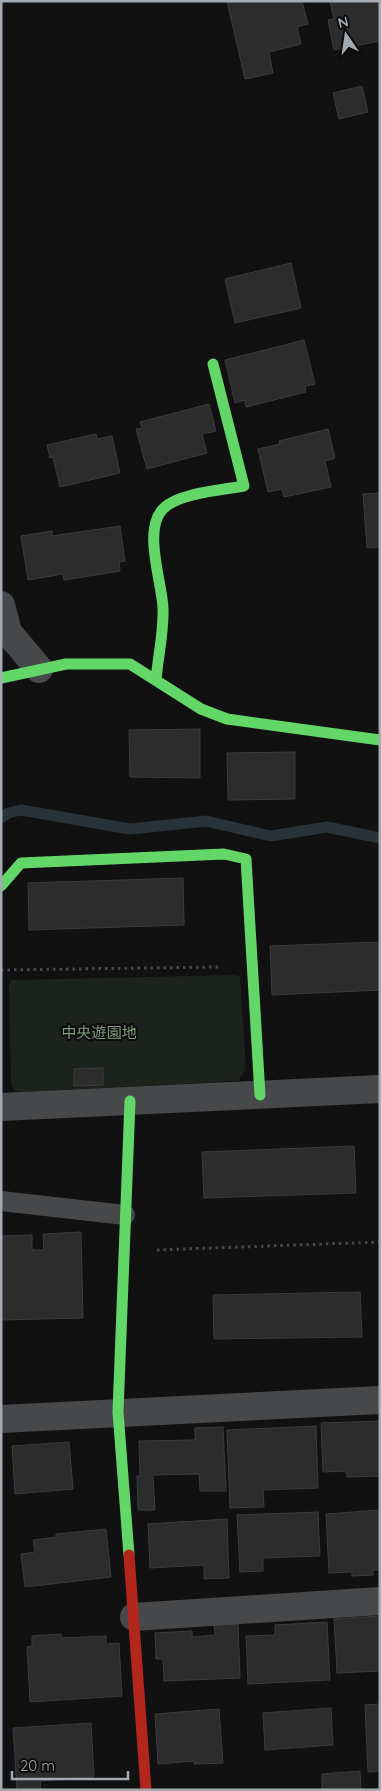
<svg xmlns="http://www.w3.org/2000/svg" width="381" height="1791" font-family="Quicksand,'Noto Sans JP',sans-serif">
  <rect width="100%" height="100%" fill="#111112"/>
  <path fill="#1c221c" d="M234,975L240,976L246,1069L238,1081L21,1092L14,1090L11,1084L9,984L12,980Z"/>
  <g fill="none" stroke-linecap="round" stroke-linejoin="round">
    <path stroke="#293236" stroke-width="11" d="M1,818L8,813L21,810L130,829L206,821L271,836L327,827L380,838"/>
  </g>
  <path fill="#2c2c2d" stroke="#3a3c3e" d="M227,1H302L308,24L297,27L301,44L269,52L273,73L245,79Z
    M330,1H380V41L334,50L328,20L334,19Z
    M362,86L368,112L339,119L333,93Z
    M291,263L301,308L235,323L225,279Z
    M304,340L315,384L305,386L306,392L246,407L245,400L235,403L225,360Z
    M209,404L216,431L202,434L207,453L147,469L136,429L142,428L140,422Z
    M328,429L335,458L325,461L331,487L284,497L282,489L268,492L258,449L280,444L279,441Z
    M96,434L97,439L112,436L120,473L60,487L53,457L50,458L47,445Z
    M380,493V547L367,548L363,494Z
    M120,526L125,561L119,562L120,571L64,580L63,574L28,580L21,536L52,531V536Z
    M200,729V778L130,777L129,730Z
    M295,752V799L228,800L227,753Z
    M183,878L184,925L29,930L28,883Z
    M380,942V990L272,995L270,946Z
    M103,1068V1085L74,1086V1069Z
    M354,1146L356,1193L204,1198L202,1152Z
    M81,1232L83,1318L1,1320V1236L32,1235V1250H44L43,1234Z
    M360,1292L362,1337L214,1339L213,1295Z
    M380,1421V1476L347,1477L346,1471L323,1472L321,1423Z
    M316,1426L318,1488L263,1490L264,1507L230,1508L227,1430Z
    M223,1427L226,1491H200L199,1474L153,1475L155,1510H138L137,1476H140L139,1441L195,1440V1428Z
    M69,1442L73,1489L15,1494L12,1446Z
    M380,1510V1570H373V1575L352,1576V1572L329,1573L326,1514Z
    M318,1512L320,1556L263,1558V1571L240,1572L237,1515Z
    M227,1519L229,1578L204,1579V1565L150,1568L148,1524Z
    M106,1529L111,1577L25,1587L21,1554L35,1552L33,1540L56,1537V1534Z
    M380,1616V1671L337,1673L334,1619Z
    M327,1622L330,1680L248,1684L246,1636L275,1635V1625Z
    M238,1624L240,1678L164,1681L163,1659H156L155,1633L192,1631V1637L215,1635L214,1625Z
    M61,1634V1638L106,1636V1644L119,1643L122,1696L30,1702L27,1647L32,1646V1636Z
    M380,1704V1771L368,1772L365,1705Z
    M331,1708L333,1745L265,1750L263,1713Z
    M219,1709L223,1763L194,1764V1761L158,1764L155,1714Z
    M91,1723L94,1777L40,1781L41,1790H17L13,1728Z
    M360,1771L361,1790H322V1774Z"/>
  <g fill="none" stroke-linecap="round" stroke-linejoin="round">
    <path stroke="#47494c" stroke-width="3" stroke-dasharray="2.5 4" stroke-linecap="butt" d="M1,970L218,967
      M157,1250L380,1242"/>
    <path stroke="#46484a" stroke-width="20" d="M1,1201L125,1215"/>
    <path stroke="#46484a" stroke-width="28" d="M1,605L8,632L39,669
      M1,1107L380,1089
      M1,1419L380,1400
      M134,1617L380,1601"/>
    <path stroke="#63d668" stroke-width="11" d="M1,678L66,664H130L201,709L227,719L380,740
      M156,680C158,656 164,632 163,608C162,582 142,528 164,508C179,493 223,490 244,486L213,364
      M1,886L21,863L224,854L246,859L260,1095
      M129,1555L118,1412L130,1101"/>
    <path stroke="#b3261e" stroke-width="11" d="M129,1555L146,1790"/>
  </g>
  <g text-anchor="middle" stroke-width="4" stroke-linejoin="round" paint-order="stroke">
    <g font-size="15" fill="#7d9c7b" stroke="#0c0c0d">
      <text x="99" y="1038">中央遊園地</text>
    </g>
  </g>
  <rect width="381" height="1791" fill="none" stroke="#a3aab2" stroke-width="5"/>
  <g transform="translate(346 35) rotate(347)" stroke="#0c0c0d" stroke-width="4" paint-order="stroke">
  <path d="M0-4L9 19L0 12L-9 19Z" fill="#a3aab2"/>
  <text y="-8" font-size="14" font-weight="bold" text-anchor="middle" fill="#a3aab2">N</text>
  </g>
  <path d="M12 1771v8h116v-8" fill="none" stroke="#a3aab2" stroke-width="2.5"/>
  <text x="20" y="1771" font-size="15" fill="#a3aab2" stroke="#0c0c0d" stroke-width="4" paint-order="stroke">20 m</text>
</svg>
